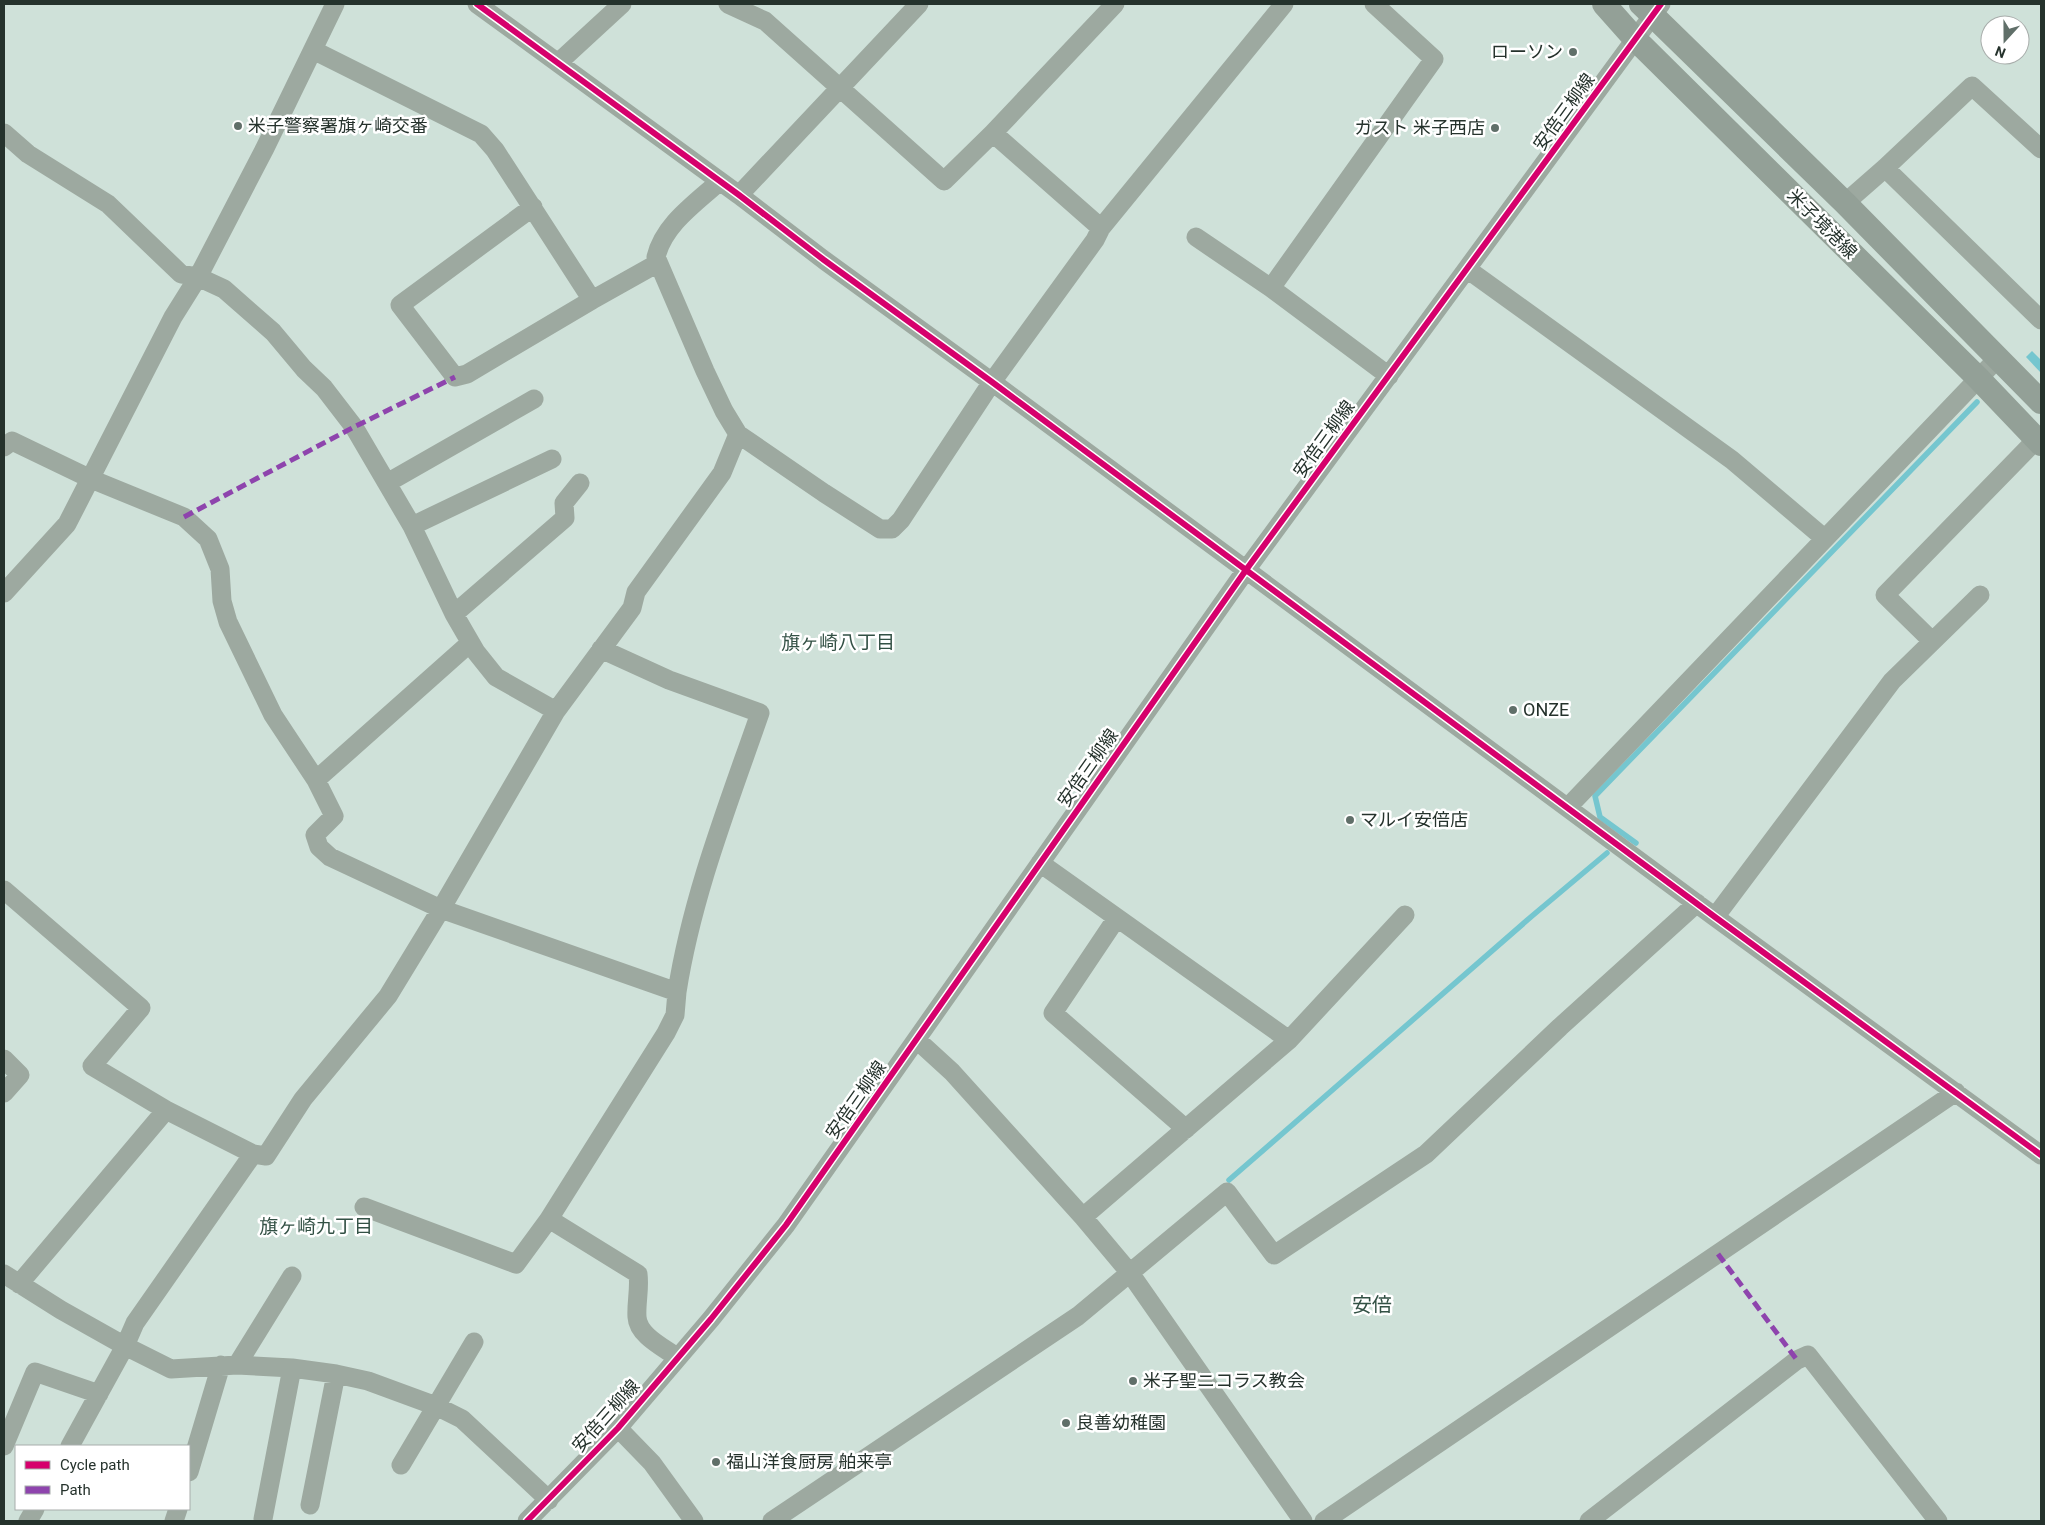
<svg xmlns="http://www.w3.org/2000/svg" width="2045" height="1525" font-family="Roboto,'Noto Sans JP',sans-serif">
  <rect width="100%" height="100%" fill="#cfe1d9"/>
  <path fill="#75c6cf" d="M2032,351L2041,360V373L2026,357Z"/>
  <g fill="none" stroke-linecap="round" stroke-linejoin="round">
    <path stroke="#75c6cf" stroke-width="5.5" d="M1636,843L1600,817L1595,796L1977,402
      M1229,1180L1532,916L1607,853"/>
    <path stroke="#9da9a0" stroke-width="19" d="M477,4L739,195L824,260L992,382L1715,917L2041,1155
      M728,4L765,21L944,181L993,133L1115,4
      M1374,4L1434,59L1271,288L1389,376
      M313,50L481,134L495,150L592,300L658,263
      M559,62L622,4
      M4,133L28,154L108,204L181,274L198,277L224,289L273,332L304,369L324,388L354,427L412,526L454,614L476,652L496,677L556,711L632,608L636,592L722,473L738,434L724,411L705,371L656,257C664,224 696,203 720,181
      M993,133L1101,228L1284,4
      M1885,168L2041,320
      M739,195L919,4
      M1845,203L1885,168L1972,86L2041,149
      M533,207L400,305L455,377L467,374L592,300
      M1196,237L1271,288
      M1467,269L1732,460L1824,538
      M738,434L824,493L880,529H892L901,520L992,382L1095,240L1101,228
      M4,447L12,441L91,479L184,517L208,539L220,569L222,601L228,622L273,715L316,780L334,816L315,835L319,847L330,857L441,909L677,992L675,1015L666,1033L549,1219L638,1274C640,1289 636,1303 637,1317C638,1336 665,1348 678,1358
      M387,483L534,399
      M412,526L552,459
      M4,593L67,524L173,317L198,277L265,148L335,4
      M454,614L565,518L564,503L580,483
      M1932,641L1885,595L2037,439
      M601,649L669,680L760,713C728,805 692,896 677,992
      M316,780L470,643
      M1568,807L1998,358
      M1040,863L1289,1040
      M4,890L141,1008L92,1066L166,1110L253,1154L266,1156L303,1099L388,996L441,909L556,711
      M1715,917L1892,681L1980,595
      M1116,919L1053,1013L1186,1129
      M917,1040L952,1072L1083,1217
      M4,1059L20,1075L4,1093
      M364,1207L516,1264L549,1219
      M4,1274L61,1310L125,1346L171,1369L237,1365L292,1368L336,1374L368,1381L436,1406L462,1419L549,1500
      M19,1284L166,1110
      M237,1365L292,1276
      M618,1428L652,1463L694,1521
      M4,1446L35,1372L99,1394
      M70,1446L125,1346L135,1323L253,1154
      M401,1465L474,1342
      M189,1472L221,1365
      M310,1505L336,1374
      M263,1519L292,1368
      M28,1521L35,1509
      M174,1521L178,1509
      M527,1521L618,1428L711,1319L786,1225L1246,570L1661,4
      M772,1521L1078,1316L1227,1192L1274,1255L1426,1154L1560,1027L1697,903
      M1303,1521L1130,1273L1083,1217L1289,1040L1405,915
      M1324,1521L1956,1092
      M1589,1521L1797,1360L1808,1355L1938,1521"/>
    <path stroke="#93a097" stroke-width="24" d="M1604,4L1636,40L1978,378L2041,444
      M1641,4L1845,203L2041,402"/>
    <path stroke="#8e44ad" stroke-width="5" stroke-dasharray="10 5" stroke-linecap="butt" d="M184,517L354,427L455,377
      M1718,1254L1797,1360"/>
    <defs>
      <path id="cycleway" d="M477,4L739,195L824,260L992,382L1715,917L2041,1155
        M527,1521L618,1428L711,1319L786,1225L1246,570L1661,4"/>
    </defs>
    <use href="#cycleway" stroke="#fff" stroke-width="9"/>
    <use href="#cycleway" stroke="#d6006c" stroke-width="6"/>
  </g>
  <g fill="#606f69" stroke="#fff" stroke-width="2">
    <circle cx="1573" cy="52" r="5"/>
    <circle cx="238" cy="126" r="5"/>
    <circle cx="1495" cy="128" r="5"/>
    <circle cx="1513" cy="710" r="5"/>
    <circle cx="1350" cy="820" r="5"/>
    <circle cx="1133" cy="1381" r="5"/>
    <circle cx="1066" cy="1423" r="5"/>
    <circle cx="716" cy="1462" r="5"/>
  </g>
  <g text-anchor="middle" stroke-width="5" stroke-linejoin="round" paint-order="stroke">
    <g font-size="18" fill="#25322c" stroke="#fff" text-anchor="start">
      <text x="1563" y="58" text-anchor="end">ローソン</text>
      <text x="248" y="132">米子警察署旗ヶ崎交番</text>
      <text x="1485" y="134" text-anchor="end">ガスト 米子西店</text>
      <text x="1523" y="716">ONZE</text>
      <text x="1360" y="826">マルイ安倍店</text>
      <text x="1143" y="1387">米子聖ニコラス教会</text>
      <text x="1076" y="1429">良善幼稚園</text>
      <text x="726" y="1468">福山洋食厨房 舶来亭</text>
    </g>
    <g font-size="18" fill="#25322c" stroke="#fff">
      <text transform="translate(1564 112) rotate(-54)" y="6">安倍三柳線</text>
      <text transform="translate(1822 224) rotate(45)" y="6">米子境港線</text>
      <text transform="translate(1324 439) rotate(-54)" y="6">安倍三柳線</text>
      <text transform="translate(1088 768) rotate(-55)" y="6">安倍三柳線</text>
      <text transform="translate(856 1100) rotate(-55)" y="6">安倍三柳線</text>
      <text transform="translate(606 1416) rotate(-48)" y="6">安倍三柳線</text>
    </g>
    <g font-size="19" fill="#335145" stroke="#fff">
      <text x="838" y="649">旗ヶ崎八丁目</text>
      <text x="316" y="1233">旗ヶ崎九丁目</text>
    </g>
    <g font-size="20" fill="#335145" stroke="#fff">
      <text x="1372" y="1312">安倍</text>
    </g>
  </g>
  <rect width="2045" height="1525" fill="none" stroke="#25322c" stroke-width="10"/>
  <rect x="15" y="1445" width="175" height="65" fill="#ffffff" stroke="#a8adab"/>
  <rect x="25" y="1461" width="25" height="8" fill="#d6006c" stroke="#a8adab"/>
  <text x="60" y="1470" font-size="15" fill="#25322c">Cycle path</text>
  <rect x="25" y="1486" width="25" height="8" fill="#8e44ad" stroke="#a8adab"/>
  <text x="60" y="1495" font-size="15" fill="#25322c">Path</text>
  <g transform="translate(2005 40) rotate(201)"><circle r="24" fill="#ffffff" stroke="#a8adab"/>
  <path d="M0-4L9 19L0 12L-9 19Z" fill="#606f69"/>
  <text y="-8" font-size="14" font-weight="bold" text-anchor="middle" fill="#25322c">N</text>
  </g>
</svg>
